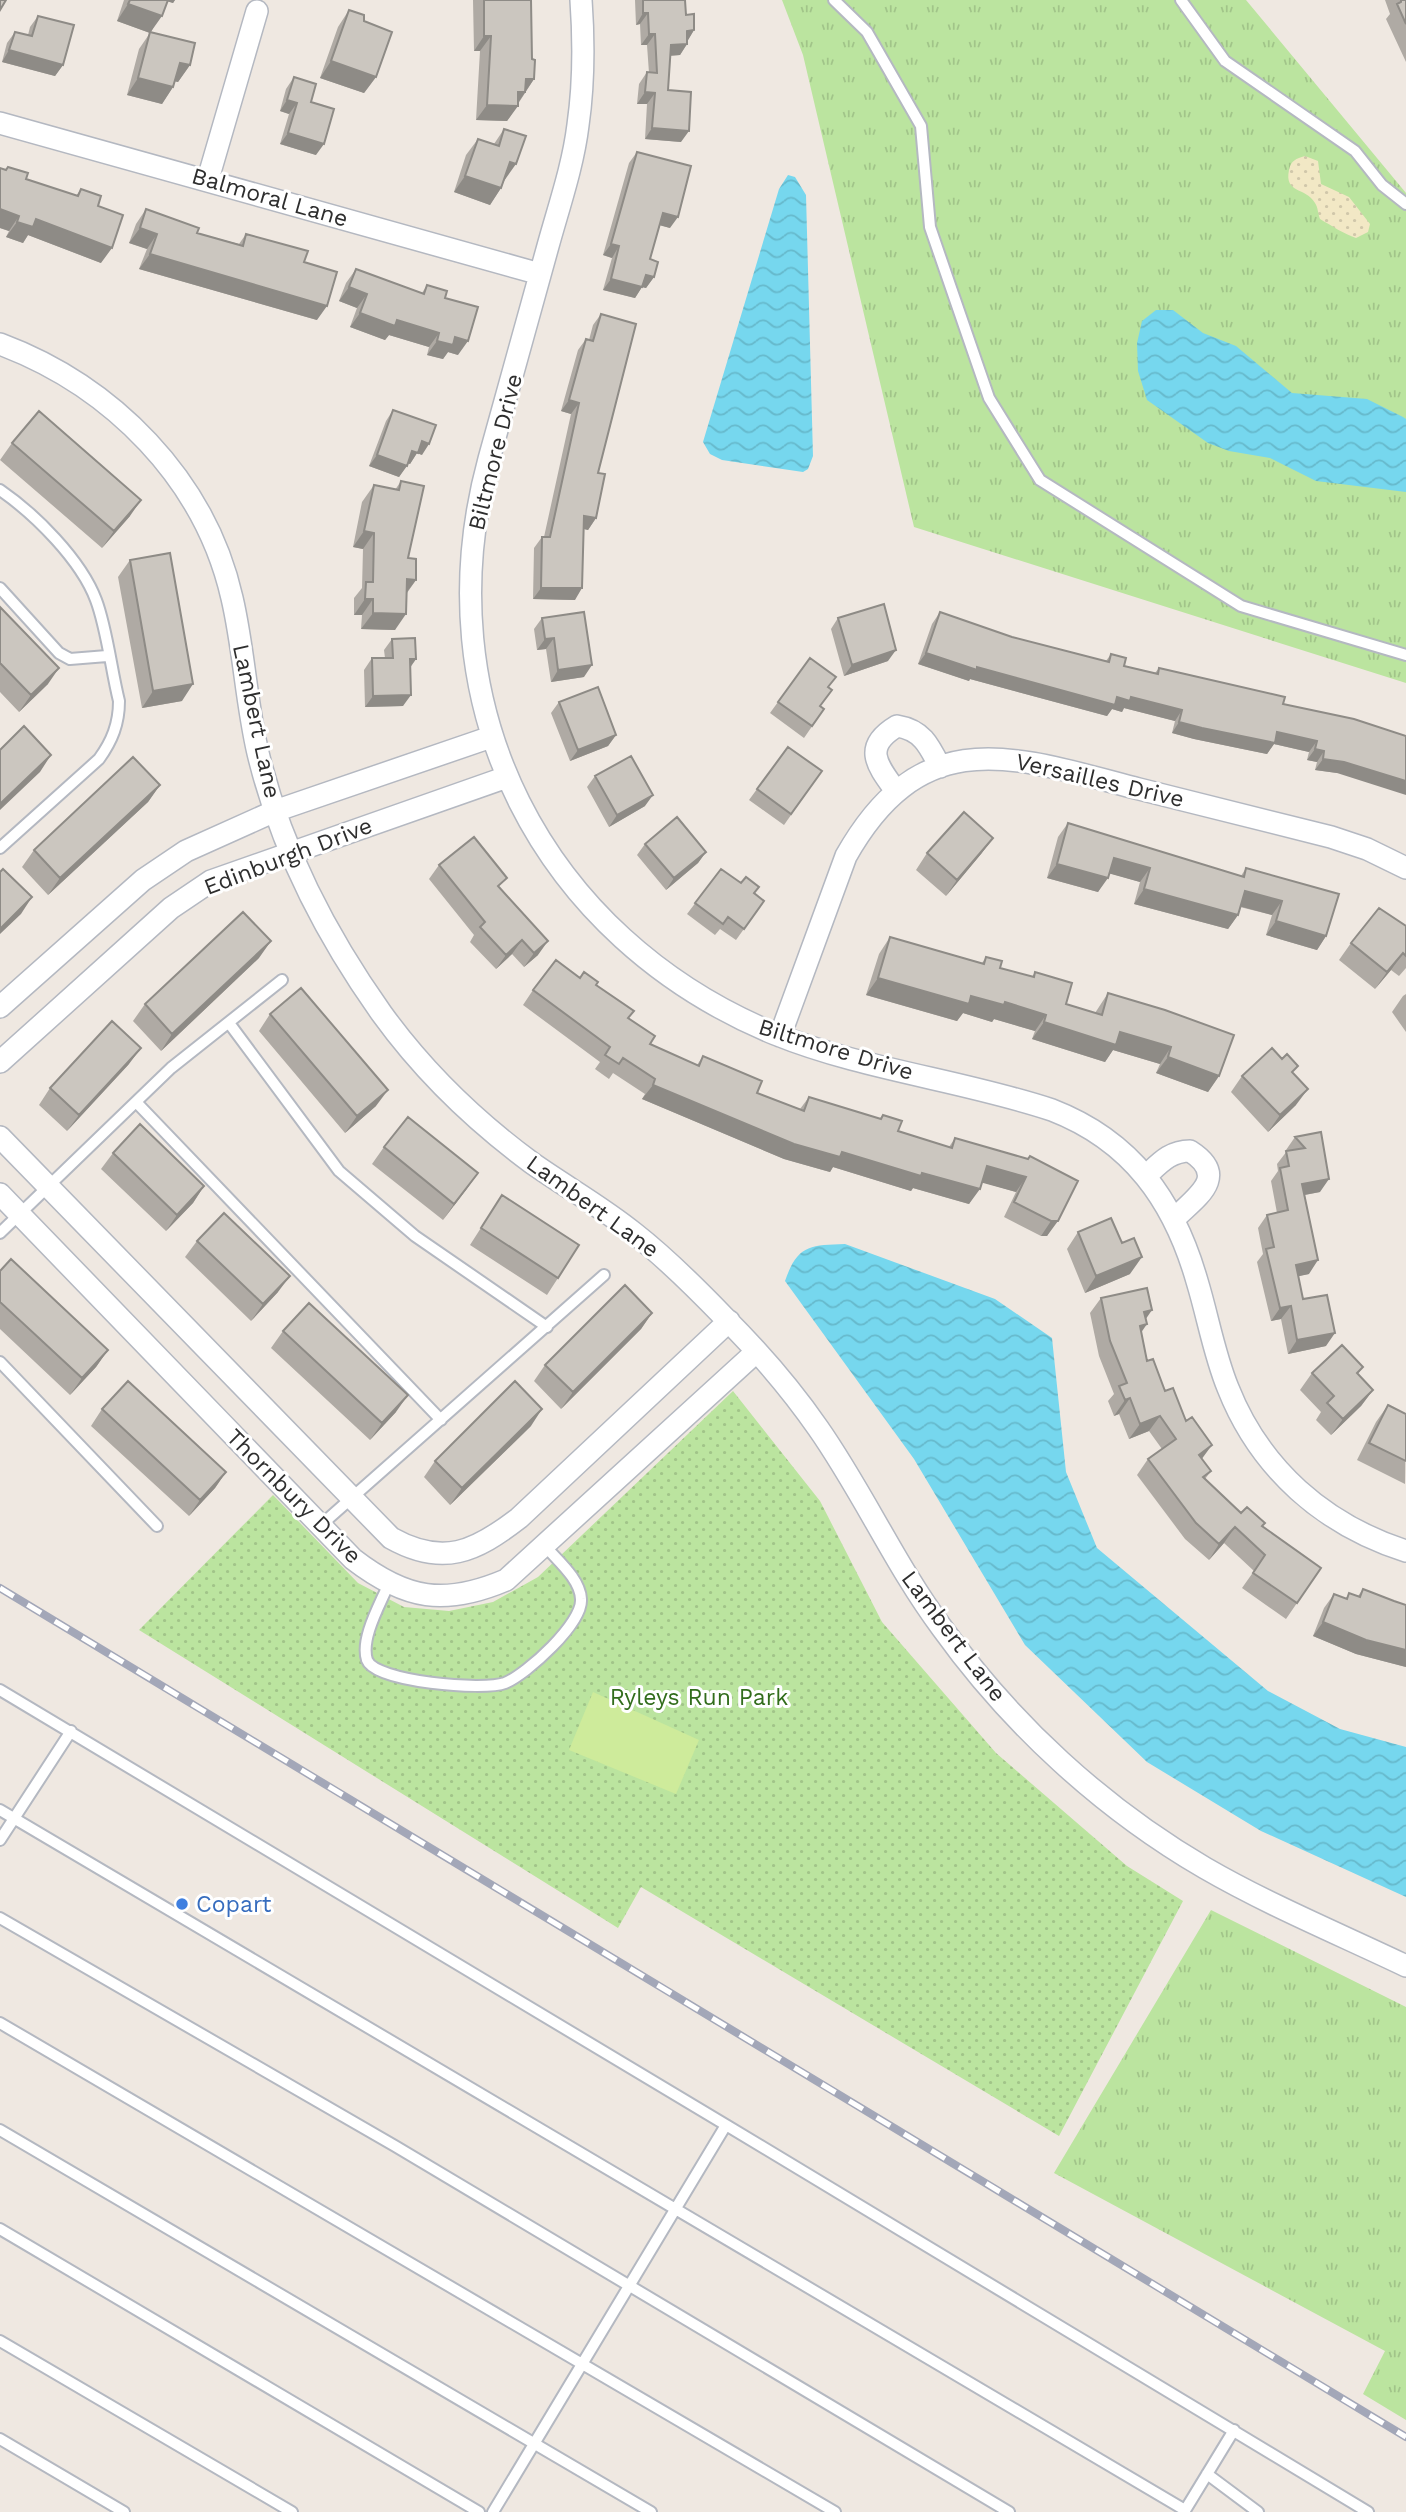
<svg xmlns="http://www.w3.org/2000/svg" width="1406" height="2512" font-family="'Work Sans',sans-serif">
  <defs>
    <pattern id="grass-tufts" width="24" height="20" patternUnits="userSpaceOnUse" patternTransform="scale(1.75)"><rect width="24" height="20" fill="#bbe49f"/><path d="M3 7l-1-3M5 7V3M7 7l1-3M15 17l-1-3M17 17v-4M19 17l1-3" fill="none" stroke="#a1c489"/></pattern>
    <pattern id="sand-dots" width="8" height="8" patternUnits="userSpaceOnUse" patternTransform="scale(1.75)"><rect width="8" height="8" fill="#f2e8c5"/><path d="M2 2h.1M6 6h.1" fill="none" stroke="#d0c7aa" stroke-width="1.8" stroke-linecap="round"/></pattern>
    <pattern id="park-dots" width="8" height="8" patternUnits="userSpaceOnUse" patternTransform="scale(1.75)"><rect width="8" height="8" fill="#bbe49f"/><path d="M2 2h.1M6 6h.1" fill="none" stroke="#a1c489" stroke-width="1.8" stroke-linecap="round"/></pattern>
    <pattern id="water-waves" width="16" height="10" patternUnits="userSpaceOnUse" patternTransform="scale(1.75)"><rect width="16" height="10" fill="#76d7ee"/><path d="M0 5q4-4 8 0t8 0" fill="none" stroke="#66b9cc"/></pattern>
  </defs>
  <rect width="100%" height="100%" fill="#efe8e1"/>
  <path fill="url(#grass-tufts)" d="M782,0H1246L1406,193V683L914,527L803,55Z
    M1211,1910L1406,2007V2420L1363,2394L1385,2351L1054,2173Z"/>
  <path fill="url(#sand-dots)" d="M1305,156L1318,161L1321,184L1349,197L1370,224L1368,232L1356,238C1344,234 1332,226 1320,219C1318,214 1318,207 1315,203C1306,187 1284,194 1289,170C1291,160 1296,159 1305,156Z"/>
  <path fill="url(#park-dots)" d="M733,1391L820,1501L882,1622L996,1753L1127,1866L1183,1901L1059,2136L641,1887L618,1928L139,1630L273,1495L358,1583L404,1607L449,1611L493,1602L538,1577Z"/>
  <path fill="#ceeb9b" d="M593,1692L699,1740L676,1794L569,1750Z"/>
  <path fill="url(#water-waves)" d="M788,175L795,177L806,195L813,456L808,469L803,472L722,460L710,454L703,442L779,189Z
    M1156,310H1173L1203,333L1236,346L1292,393L1367,399L1403,417L1406,419V492L1316,481L1270,458L1229,451L1208,443L1147,400L1138,371L1137,343L1142,321Z
    M845,1244L995,1299L1052,1338L1066,1472L1097,1548L1268,1691L1340,1729L1406,1747V1897L1261,1831L1147,1762L1025,1645L914,1459L785,1281C797,1246 809,1245 845,1244Z"/>
  <g fill="none" stroke-linecap="round" stroke-linejoin="round">
    <defs>
      <path id="service" d="M834,0L867,32L921,126L930,227L989,398L1040,480L1241,606L1406,655
        M1181,0L1225,61L1355,151L1382,185L1406,204
        M0,490C35,514 81,560 96,600C107,629 111,669 119,701C119,724 112,741 99,759L0,848
        M0,588L59,653L70,659L107,656
        M229,1023L339,1171L415,1236L547,1327
        M136,1102L441,1420
        M0,1233L171,1068L282,980
        M0,1362L157,1526
        M321,1525L604,1275
        M389,1583C381,1603 360,1638 367,1660C375,1682 484,1691 505,1683C527,1674 583,1623 581,1599C580,1579 558,1561 546,1547
        M0,1690L726,2125L493,2512
        M0,1810L1185,2510
        M0,1840L71,1731
        M0,1918L395,2146L1009,2512
        M0,2023L835,2512
        M726,2125L1368,2512
        M0,2130L651,2512
        M0,2229L479,2512
        M0,2341L292,2512
        M0,2439L124,2512
        M1207,2474L1258,2512
        M1184,2512L1234,2430"/>
      <path id="minor" d="M581,0C584,42 584,83 578,125C573,166 559,206 548,246C528,317 508,388 489,459C422,704 542,938 775,1034C864,1070 962,1080 1052,1110C1132,1141 1174,1201 1197,1281C1208,1317 1214,1354 1228,1388C1260,1469 1324,1525 1406,1551
        M0,123L540,274
        M208,179L257,11
        M0,344C112,386 205,479 232,598C244,649 246,702 258,753C281,849 325,934 382,1014C424,1072 475,1121 532,1163C566,1187 602,1207 634,1233C666,1258 696,1288 724,1317C757,1350 791,1389 818,1428C863,1492 895,1565 942,1628C1011,1724 1102,1808 1205,1868C1269,1905 1339,1934 1406,1966
        M896,791C877,765 862,747 897,726C922,730 929,745 940,767
        M0,1007L143,880L186,851L275,811L491,737
        M780,1036L846,856C923,720 1015,757 1139,789C1203,805 1267,821 1331,837L1367,849L1406,868
        M0,1062L171,908L211,881L507,777
        M0,1137L391,1538C443,1567 475,1552 519,1518L729,1321
        M1146,1176C1160,1163 1170,1151 1190,1151C1229,1176 1198,1196 1175,1218
        M0,1194L353,1559C406,1600 445,1606 506,1580L756,1352"/>
    </defs>
    <use href="#service" stroke="#b4b8c1" stroke-width="14"/>
    <use href="#minor" stroke="#b4b8c1" stroke-width="24"/>
    <use href="#service" stroke="#fff" stroke-width="10"/>
    <use href="#minor" stroke="#fff" stroke-width="21"/>
    <defs>
      <path id="rail" d="M0,1588L1406,2437"/>
    </defs>
    <use href="#rail" stroke="#a3a7b8" stroke-width="8"/>
    <use href="#rail" stroke="#fff" stroke-width="5" stroke-dasharray="16" stroke-linecap="butt"/>
  </g>
  <path fill="#afaaa4" d="M124,0H175L173,3L167,1L151,32L190,65L178,82L175,81L173,87L162,104L127,95L139,49L150,33L117,21Z
    M473,0H531L532,59L534,79L507,121L476,120L480,51H474Z
    M635,0H685L686,15L694,30L687,41V44L680,55L670,56L668,90L681,142L645,139L647,104H637L639,84L647,72L649,73L647,45H641L640,24L636,25Z
    M1385,0H1406V62L1386,19L1390,14Z
    M349,10L364,21L376,77L364,93L320,78L338,27Z
    M38,16L63,65L55,76L2,62L7,43L15,32L28,35L30,27Z
    M294,77L311,102L316,155L280,144L289,114L280,111L286,89Z
    M504,129V181L501,188L490,205L454,192L466,155L478,139L494,144Z
    M637,152L670,228L660,225L650,259L654,277L646,288L642,287L635,298L603,290L612,258L603,255L629,163Z
    M8,167L26,179L76,196L81,189L98,206L101,263L28,235L23,243L6,237L9,231L0,228V168L5,170Z
    M146,209L197,233L239,244L246,234L304,262L317,320L139,269L147,249L129,243L136,224Z
    M356,269L422,293L427,285L445,298L458,355L448,352L443,359L427,355L429,347L389,335L385,340L350,327L357,308L339,301L346,283Z
    M601,314L598,473L596,518L588,530L584,529L575,600L533,599L534,548L542,537H544L571,414L561,411L578,350L586,339L589,340L593,325Z
    M393,410L422,455L417,453L410,464L408,463L399,477L369,466L386,421Z
    M12,443L130,516L102,548L0,460Z
    M401,481L408,558L416,580L407,593L395,630L361,629L362,615H354V598L362,588L363,549L353,547L362,502L374,485L395,490Z
    M130,560L182,701L142,708L118,577Z
    M0,607L48,684L19,712L0,692Z
    M940,612L1012,637L1106,661L1111,654L1124,666L1155,673L1159,668L1283,704L1354,719L1337,773L1315,770L1317,762L1307,760L1309,752L1274,744L1267,754L1194,739L1172,733L1175,721L1124,708L1122,712L1112,709L1107,716L970,679L969,681L918,664L932,624Z
    M542,618L584,677L551,682L546,649L537,650L534,629Z
    M838,618L888,661L844,676L831,629Z
    M392,639L416,659L410,668L403,706L365,707L364,670L372,658H385L384,650Z
    M810,658L836,677L828,687L820,706L824,709L804,738L770,713Z
    M559,702L616,735L608,746L570,761L551,713Z
    M788,747L822,771L784,825L749,800Z
    M595,776L645,806L609,827L587,787Z
    M160,785L148,802L48,895L22,867L34,850Z
    M1068,823L1241,876L1246,868L1326,936L1317,950L1266,935L1272,915L1240,907L1238,915L1228,929L1134,904L1140,882L1109,873L1098,892L1047,878L1058,837Z
    M993,838L981,854L946,896L916,870L927,853Z
    M645,844L706,852L698,863L666,890L637,855Z
    M439,865L500,888L538,955L524,967L512,954L496,969L470,942L474,935L429,879Z
    M721,869L764,901L736,940L720,929L715,935L687,914Z
    M1406,926V968L1399,976L1391,970L1375,989L1339,960L1351,943Z
    M890,937L982,963L986,957L1000,968L1032,977L1035,972L1066,1004L1095,1013L1097,1010L1108,993L1219,1076L1208,1092L1156,1073L1160,1064L1113,1050L1105,1062L1032,1039L1035,1031L994,1019L992,1022L963,1013L957,1021L866,995L879,954Z
    M259,958L161,1051L133,1021L145,1004Z
    M580,978L596,985L628,1018L650,1044L697,1065L703,1056L757,1093L800,1109L809,1097L880,1119L883,1115L898,1131L949,1147L955,1138L1078,1181L1047,1236H1041L1004,1217L1016,1192L982,1182L969,1204L913,1188L911,1191L833,1167L830,1172L784,1159L642,1099L645,1094L613,1073L609,1079L595,1069L600,1062L523,1005L533,990Z
    M1406,994V1032L1392,1012L1403,996Z
    M270,1014L376,1106L345,1133L259,1031Z
    M129,1064L67,1131L39,1105L50,1088Z
    M1293,1073L1296,1105L1268,1132L1231,1092L1242,1076Z
    M1321,1132L1320,1192L1305,1195L1309,1274L1298,1276L1303,1299L1326,1346L1288,1354L1281,1319L1271,1321L1257,1262L1263,1254L1258,1228L1267,1215L1277,1213L1271,1181L1278,1171L1277,1164L1287,1151L1286,1150L1295,1137Z
    M384,1147L478,1173L443,1220L372,1164Z
    M113,1153L204,1186L193,1203L166,1231L101,1169Z
    M502,1195L558,1278L547,1295L470,1245Z
    M1078,1232L1122,1243L1130,1274L1085,1293L1067,1249Z
    M197,1241L278,1292L251,1321L185,1257Z
    M0,1271L108,1350L96,1367L70,1395L0,1329Z
    M1101,1298L1146,1319L1141,1332L1147,1361L1165,1391L1186,1421L1202,1459L1211,1471L1205,1479L1241,1513L1321,1568L1286,1619L1242,1588L1254,1571L1224,1543L1209,1560L1185,1539L1137,1475L1148,1459L1162,1449L1149,1431L1129,1439L1119,1414L1114,1416L1108,1401L1114,1394L1099,1356L1090,1313Z
    M652,1313L641,1329L561,1409L534,1381L545,1365Z
    M283,1331L396,1412L370,1440L271,1348Z
    M1363,1367L1358,1374L1373,1390L1361,1406L1331,1435L1316,1420L1321,1412L1300,1390L1312,1373Z
    M1388,1405L1406,1414L1405,1484L1357,1460L1376,1422Z
    M102,1409L226,1472L215,1488L189,1516L91,1426Z
    M531,1426L450,1505L424,1477L435,1461Z
    M1363,1589L1394,1601L1406,1605V1667L1356,1654L1313,1636L1324,1608L1334,1594L1346,1599L1349,1593L1358,1596Z"/>
  <path fill="#8e8b86" d="M163,0H175L173,3Z
    M128,4L162,16L150,33L117,21Z
    M643,13H648L640,24L636,25Z
    M694,30L687,42V31Z
    M649,34H655L647,45H641Z
    M484,36H491L480,51H474Z
    M687,44L680,55L663,56L671,45Z
    M9,50L63,65L55,76L2,62Z
    M331,61L376,77L364,93L320,78Z
    M180,63L190,65L178,82L168,80Z
    M138,78L173,87L162,104L127,95Z
    M526,79H534L516,106H518L507,121L476,120L487,105Z
    M645,92L655,93L647,104H637Z
    M287,100L297,103L289,114L280,111Z
    M652,128L689,131L681,142L645,139Z
    M288,133L324,144L316,155L280,144Z
    M510,162L516,164L504,181L499,179Z
    M465,176L501,188L490,205L454,192Z
    M0,209L19,216L9,231L0,228Z
    M663,213L678,217L670,228L655,224Z
    M36,219L112,248L101,263L28,235L23,243L6,237L17,222Z
    M140,228L157,234L147,249L129,243Z
    M611,244L619,246L612,258L603,255Z
    M150,254L327,306L317,320L139,269Z
    M646,275L654,277L646,288L642,287L635,298L603,290L611,279Z
    M349,287L367,294L357,308L339,301Z
    M360,313L397,320L439,333L429,347L389,335L385,340L350,327Z
    M455,337L468,341L458,355L448,352L443,359L427,355L437,341Z
    M569,400L579,403L571,414L561,411Z
    M422,441L429,444L422,455L417,453L410,464L404,462L412,451Z
    M377,455L407,466L399,477L369,466Z
    M141,500L130,516L102,548L114,531Z
    M584,516L596,518L588,530L576,527Z
    M364,531L374,533L363,549L353,547Z
    M407,579L416,580L404,596Z
    M541,588H582L575,600L533,599Z
    M365,599H373L362,615H354Z
    M373,613L406,614L395,630L361,629Z
    M554,638L546,649L537,650L545,639Z
    M896,650L888,661L844,676L852,665Z
    M926,653L977,667L1117,697H1131L1182,710L1175,721L1124,708L1122,712L1112,709L1107,716L970,679L969,681L918,664Z
    M410,659H416L408,670Z
    M592,665L584,677L551,682L558,670Z
    M59,668L48,684L19,712L31,695Z
    M193,684L182,701L142,708L153,691Z
    M411,695L403,706L365,707L373,696Z
    M1179,722L1277,732L1317,741L1309,752L1274,744L1267,754L1194,739L1172,733Z
    M616,735L608,746L570,761L578,750Z
    M1315,749L1324,751L1317,762L1307,760Z
    M51,755L40,772L0,810V804Z
    M1323,759L1344,762L1406,781V795L1337,773L1315,770Z
    M160,785L148,802L48,895L60,878Z
    M653,795L645,806L609,827L617,815Z
    M993,838L981,854L946,896L957,880Z
    M706,852L698,863L666,890L674,878Z
    M1114,858L1150,868L1140,882L1104,872Z
    M1057,864L1108,878L1098,892L1047,878Z
    M1144,889L1238,915L1228,929L1134,904Z
    M1245,891L1282,901L1272,915L1235,905Z
    M32,897L21,914L0,934V929Z
    M1276,921L1326,936L1317,950L1266,935Z
    M522,940L512,954L496,969L506,955Z
    M271,941L259,958L161,1051L172,1034Z
    M548,941L538,955L524,967L534,953Z
    M1403,953L1391,970L1375,989L1387,972Z
    M878,978L1005,1002L1046,1015L1035,1031L994,1019L992,1022L963,1013L957,1021L866,995Z
    M1044,1022L1120,1032L1171,1047L1160,1064L1113,1050L1105,1062L1032,1039Z
    M141,1048L129,1064L67,1131L79,1115Z
    M1168,1057L1219,1076L1208,1092L1156,1073Z
    M653,1085L842,1152L980,1189L969,1204L913,1188L911,1191L833,1167L830,1172L784,1159L642,1099Z
    M1308,1089L1296,1105L1268,1132L1280,1115Z
    M388,1090L376,1106L345,1133L357,1116Z
    M987,1166L1026,1177L1016,1192L976,1181Z
    M478,1173L466,1190L443,1220L454,1204Z
    M1329,1179L1320,1192L1293,1197L1302,1184Z
    M204,1186L193,1203L166,1231L177,1215Z
    M1051,1221H1058L1047,1236H1041Z
    M1142,1257L1130,1274L1085,1293L1096,1276Z
    M1318,1260L1309,1274L1286,1279L1296,1265Z
    M290,1276L278,1292L251,1321L263,1304Z
    M1291,1306L1281,1319L1271,1321L1280,1308Z
    M1152,1310L1141,1326L1147,1324L1136,1340L1144,1312Z
    M652,1313L641,1329L561,1409L573,1392Z
    M1335,1333L1326,1346L1288,1354L1297,1340Z
    M108,1350L96,1367L70,1395L82,1378Z
    M1373,1390L1361,1406L1331,1435L1343,1419Z
    M408,1395L396,1412L370,1440L382,1423Z
    M1130,1398L1119,1414L1114,1416L1125,1400Z
    M542,1409L531,1426L450,1505L462,1488Z
    M1160,1416L1149,1431L1129,1439L1140,1424Z
    M1212,1445L1201,1460L1199,1455Z
    M226,1472L215,1488L189,1516L200,1500Z
    M1235,1527L1224,1543L1209,1560L1219,1544Z
    M1323,1622L1406,1650V1667L1356,1654L1313,1636Z"/>
  <path fill="#cbc6bf" stroke="#8e8b86" stroke-width="2" d="M0,0H6L0,10Z
    M130,0H168L162,16L128,4Z
    M484,0H531L532,59L535,60L534,79H526L525,92H518V106L487,105L491,36H484Z
    M643,0H685L686,15L694,14V30L687,31V44L671,45L668,90L691,92L689,131L652,128L655,93L645,92L647,72L657,73L655,34H649L648,13H643Z
    M1401,0H1406V24L1397,4L1401,2Z
    M349,10L364,15V21L392,32L376,77L331,61Z
    M38,16L74,25L63,65L9,50L15,32L32,36Z
    M150,32L195,43L190,65L180,63L173,87L138,78Z
    M294,77L316,84L311,102L334,109L324,144L288,133L297,103L287,100Z
    M504,129L526,136L516,164L510,162L501,188L465,176L478,139L499,146Z
    M637,152L691,166L678,217L663,213L650,259L658,262L654,277L646,275L642,287L611,279L619,246L611,244Z
    M8,167L28,173L26,179L78,196L81,189L101,196L98,206L123,215L112,248L36,219L33,227L17,222L19,216L0,209V168L6,170Z
    M146,209L199,228L197,233L243,246L246,234L308,251L304,262L337,272L327,306L150,254L157,234L140,228Z
    M356,269L424,294L427,285L447,291L445,298L478,307L468,341L455,337L453,345L437,341L439,333L397,320L395,326L360,313L367,294L349,287Z
    M601,314L636,324L598,473L605,474L596,518L584,516L582,588H541L542,537H550L579,403L569,400L586,339L593,341Z
    M393,410L436,425L429,444L422,441L418,453L412,451L407,466L377,455Z
    M39,411L141,500L114,531L12,443Z
    M401,481L424,486L408,558L416,559V580L407,579L406,614L373,613V599H365L366,582H373L374,533L364,531L374,485L399,490Z
    M170,553L193,684L153,691L130,560Z
    M884,604L896,650L852,665L838,618Z
    M0,607L59,668L31,695L0,663Z
    M584,612L592,665L558,670L554,638L545,639L542,618Z
    M940,612L1012,637L1109,662L1111,654L1126,658L1124,666L1158,674L1159,668L1285,697L1283,704L1354,719L1406,736V781L1344,762L1323,759L1324,751L1315,749L1317,741L1277,732L1275,743L1202,728L1179,722L1182,710L1131,697L1130,701L1117,697L1115,705L977,667V670L926,653Z
    M415,638L416,659H410L411,695L373,696L372,658H393L392,639Z
    M810,658L836,677L828,687L832,690L820,706L824,709L812,726L778,702Z
    M598,687L616,735L578,750L559,702Z
    M24,726L51,755L0,804V750Z
    M788,747L822,771L791,814L757,789Z
    M631,756L653,795L617,815L595,776Z
    M133,757L160,785L60,878L34,850Z
    M964,812L993,838L957,880L927,853Z
    M677,817L706,852L674,878L645,844Z
    M1068,823L1244,877L1246,868L1339,894L1326,936L1276,921L1282,901L1245,891L1238,915L1144,889L1150,868L1114,858L1108,878L1057,864Z
    M474,837L507,878L498,886L548,941L534,953L522,940L506,955L480,927L485,922L439,865Z
    M3,869L32,897L0,929V872Z
    M721,869L741,883L746,877L759,887L754,893L764,901L744,929L728,917L723,924L695,903Z
    M1379,908L1406,926V956L1403,953L1387,972L1351,943Z
    M243,912L271,941L172,1034L145,1004Z
    M890,937L984,964L986,957L1002,961L1000,968L1034,977L1035,972L1072,983L1066,1004L1102,1015L1108,993L1165,1010L1234,1035L1219,1076L1168,1057L1171,1047L1120,1032L1116,1045L1044,1022L1046,1015L1005,1002L1004,1005L971,996L969,1004L878,978Z
    M556,960L580,978L584,972L598,982L596,985L634,1011L628,1018L655,1036L650,1044L699,1066L703,1056L762,1081L757,1093L804,1111L809,1097L881,1119L883,1115L902,1121L898,1131L952,1148L955,1138L1028,1159L1030,1156L1078,1181L1058,1221H1051L1014,1202L1026,1177L987,1166L980,1189L922,1173L921,1176L842,1152L840,1157L794,1144L653,1085L655,1079L623,1058L619,1064L605,1055L610,1047L533,990Z
    M301,988L388,1090L357,1116L270,1014Z
    M112,1021L141,1048L79,1115L50,1088Z
    M1272,1048L1282,1059L1287,1054L1298,1066L1292,1072L1308,1089L1280,1115L1242,1076Z
    M408,1117L478,1173L454,1204L384,1147Z
    M140,1124L204,1186L177,1215L113,1153Z
    M1321,1132L1329,1179L1302,1184L1318,1260L1296,1265L1303,1299L1327,1295L1335,1333L1297,1340L1291,1306L1280,1308L1266,1249L1274,1247L1267,1215L1288,1210L1280,1168L1289,1166L1286,1151L1305,1148L1295,1137Z
    M502,1195L579,1245L558,1278L481,1228Z
    M224,1213L290,1276L263,1304L197,1241Z
    M1111,1218L1122,1243L1134,1238L1142,1257L1096,1276L1078,1232Z
    M11,1259L108,1350L82,1378L0,1302V1271Z
    M625,1285L652,1313L573,1392L545,1365Z
    M1147,1288L1152,1310L1144,1312L1147,1324L1140,1326L1147,1361L1153,1359L1165,1391L1173,1388L1186,1421L1192,1417L1212,1445L1199,1455L1211,1471L1203,1477L1241,1513L1247,1507L1265,1523L1262,1526L1321,1568L1297,1603L1253,1573L1265,1555L1235,1527L1219,1544L1196,1523L1148,1459L1176,1439L1160,1416L1140,1424L1130,1398L1125,1400L1119,1386L1127,1383L1110,1341L1101,1298Z
    M309,1303L408,1395L382,1423L283,1331Z
    M1342,1345L1363,1367L1357,1373L1373,1390L1343,1419L1327,1403L1334,1396L1312,1373Z
    M128,1381L226,1472L200,1500L102,1409Z
    M515,1381L542,1409L462,1488L435,1461Z
    M1388,1405L1406,1414V1461L1369,1443Z
    M1363,1589L1394,1601L1406,1605V1650L1366,1640L1323,1622L1334,1594L1347,1599L1349,1593L1360,1597Z"/>
  <circle fill="#3f7fe0" stroke="#fff" stroke-width="2.5" cx="182" cy="1904" r="7"/>
  <g text-anchor="middle" stroke-width="6" stroke-linejoin="round" paint-order="stroke">
    <g font-size="23" fill="#2e2e2e" stroke="#fff">
      <text transform="translate(270 197) rotate(16)" y="8">Balmoral Lane</text>
      <text transform="translate(495 452) rotate(-76)" y="8">Biltmore Drive</text>
      <text transform="translate(257 721) rotate(78)" y="8">Lambert Lane</text>
      <text transform="translate(1100 780) rotate(13)" y="8">Versailles Drive</text>
      <text transform="translate(288 856) rotate(-21)" y="8">Edinburgh Drive</text>
      <text transform="translate(836 1049) rotate(17)" y="8">Biltmore Drive</text>
      <text transform="translate(593 1206) rotate(36)" y="8">Lambert Lane</text>
      <text transform="translate(294 1496) rotate(45)" y="8">Thornbury Drive</text>
      <text transform="translate(954 1636) rotate(53)" y="8">Lambert Lane</text>
    </g>
    <g font-size="23" fill="#326d1c" stroke="#fff">
      <text x="699" y="1705">Ryleys Run Park</text>
    </g>
    <g font-size="23" fill="#366cbe" stroke="#fff" text-anchor="start">
      <text x="196" y="1912">Copart</text>
    </g>
  </g>
</svg>
